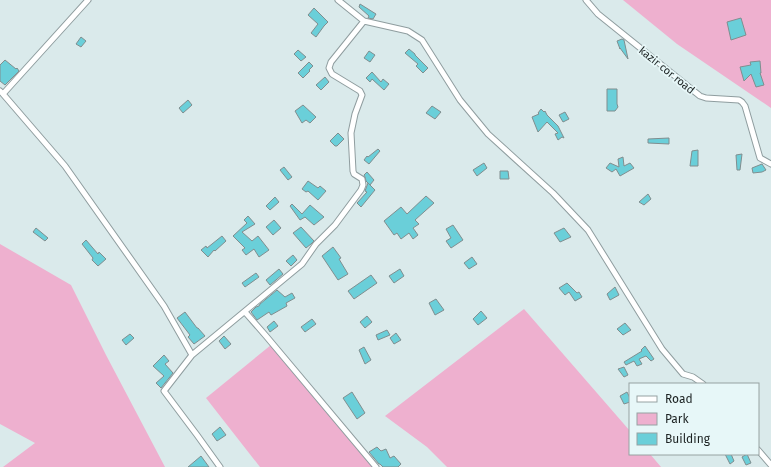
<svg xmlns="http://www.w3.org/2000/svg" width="771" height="467" font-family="'Fira Sans',sans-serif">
  <rect width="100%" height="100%" fill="#daeaeb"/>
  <path fill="#eeb0cf" d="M623,0H771V108L677,44Z
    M0,244L71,285L106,355L165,467H3L35,443L0,424Z
    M524,309L630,431V454H650L661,467H447L427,447L385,416Z
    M271,345L374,467H260L206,398Z"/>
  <path fill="#6acfd9" stroke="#808e8f" d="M360,4L376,14L373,19L368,18L369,16L359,7Z
    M314,8L328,22L324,26L316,37L311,33L318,24L308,15Z
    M741,18L746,35L731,40L727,22Z
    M81,37L86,41L81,47L76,44Z
    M622,39L624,40L628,59L620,48V49L617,41Z
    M409,49L415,54V55L428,68L423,73L416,66L418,64L405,53Z
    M298,50L306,57L301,61L294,54Z
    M369,51L375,55L370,62L364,58Z
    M5,60L16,69L17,68L19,71L5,85L0,81V65Z
    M760,61L761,73H760L764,85L756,87L751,74L744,81L740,67L751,65L750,62Z
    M309,62L313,66L309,70L310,71L303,78L298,73Z
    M372,72L381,82L383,79L389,84L384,90L372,79L370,82L366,78Z
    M325,77L329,82L321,90L316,85Z
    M607,89H617V104L618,107L615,111H607Z
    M188,100L192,105L183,113L179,108Z
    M303,105L316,117L310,123L306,120L302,123L295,111Z
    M432,106L441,112L435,119L426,113Z
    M541,109L544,112L545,111L547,115L558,126L564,138L562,137L558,140L555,134L558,133L547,122L538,132L532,117L539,114L538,113Z
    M565,112L569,119L563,122L559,115Z
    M338,133L344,139L337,146H335L330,141Z
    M669,138V144L648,143V139Z
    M378,149L380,151L369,164L364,160L367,156L368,157Z
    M698,150V166H690L692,151Z
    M742,154L740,170H737L736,155Z
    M623,157L624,166L630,163L634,168L620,176L616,169L612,172L606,168L610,163L619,167L618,159Z
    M484,163L487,168L477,176L473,170Z
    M762,164L766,170L762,172L753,173L752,168Z
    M284,167L292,177L288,180L280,170Z
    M500,171H508L509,179H500Z
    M367,172L374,180L370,185L366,181L365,177L364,175Z
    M308,181L318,188L320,186L326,191L318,200L308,191L306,192L302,189Z
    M368,183L375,190L361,207L357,203L367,192L365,191Z
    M648,194L651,199L644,205L639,202Z
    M426,196L434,203L415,220L419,224L413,228L418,235L413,239L409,233L401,239L397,233L394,235L384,221L401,207L407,214Z
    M275,197L279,202L270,210L266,206Z
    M292,204L302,214L310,205L324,217L314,225L305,217L300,220L290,206Z
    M248,216L255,224L242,232L252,241L258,236L269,250L259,257L254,249L246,255L242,250L245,248L233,236L247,223L244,220Z
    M274,220L281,228L273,235L266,227Z
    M453,225L463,240L451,248L446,241L451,238L446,229Z
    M301,227L314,241L311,244L306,248L293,233Z
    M36,228L48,238L45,241L33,232Z
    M564,228L571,237L560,242L554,233Z
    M222,236L226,241L215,251L214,250L208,257L201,250L206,246L207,248Z
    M86,240L98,254L99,252L106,259L98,266L92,260L93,258L82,244Z
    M333,247L341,258L339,259L348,274L338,280L322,256Z
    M293,255L297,260L291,266L286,261Z
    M472,257L477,264L469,269L464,263Z
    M279,269L283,274L270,285L266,280Z
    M400,269L404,276L394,283L389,276Z
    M256,273L259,277L245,287L242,283Z
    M371,275L377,283L354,299L348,291Z
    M567,283L577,293L579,292L582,297L575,301L569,292L565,295L559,288Z
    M615,287L619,295L610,300L607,294Z
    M277,290L285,297L292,293L295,298L286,303L287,306L271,315L269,312L257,320L251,312L256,307L259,306L260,304Z
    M436,299L444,310L435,315L429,303Z
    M481,311L487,318L478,325L473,319Z
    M185,312L197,328H198L205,336L194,344L188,337L190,335L177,318Z
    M367,316L372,322L365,328L360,322Z
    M312,319L316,324L305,332L301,327Z
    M274,321L278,326L270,332L267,327Z
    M625,323L631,330L623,335L617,329Z
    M387,330L390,335L378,340L376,335Z
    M396,333L401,340L394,344L390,338Z
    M130,334L134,338L126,345L122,340Z
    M224,336L231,344L225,349L219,341Z
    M645,346L654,359L651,361L646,356L639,359L642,364L637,366L634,361L626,365L624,362L642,351L641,350Z
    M364,347L371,360L365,364L359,350Z
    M164,355L169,361L165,364L173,373L161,388L156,383L164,376L153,366Z
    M624,367L628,375L624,377L618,369Z
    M352,392L365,413L357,419L343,398Z
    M627,392L630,398V402L624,404L620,396Z
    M220,427L226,435L217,441L212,434Z
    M377,447L381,451L386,449L390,458L394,456L401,464L398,467H383L380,464H379L369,452Z
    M725,454H731L734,461L730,464Z
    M747,454L751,463L746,465L742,457Z
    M201,456L209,467H188Z"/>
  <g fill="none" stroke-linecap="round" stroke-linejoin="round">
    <defs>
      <path id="minor" d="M338,0L364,21L408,31L422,40L460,100L488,134L553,193L588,230L662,349L683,374L693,377L703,384
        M586,0L598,14L700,96L706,98L739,100L742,102L745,106L760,158L771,164
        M0,91L3,94L88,0
        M3,94L65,166L164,306L192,355L164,391L197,435L220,467
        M245,312L266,336L376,467
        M192,355L302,264L316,244L335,225L361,190L363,185L362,179L354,174L353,171L351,133L355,114L362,95L360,91L332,74L329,68L331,62L364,21
        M758,450L771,465"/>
    </defs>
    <use href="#minor" stroke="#8f9d9f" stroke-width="7"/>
    <use href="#minor" stroke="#fff" stroke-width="5"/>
  </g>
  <g text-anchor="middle" stroke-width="3.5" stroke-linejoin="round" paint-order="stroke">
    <g font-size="11" fill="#1c2222" stroke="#e7f7f8">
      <text transform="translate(667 70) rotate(39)" y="4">kazir cor road</text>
    </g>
  </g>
  <rect x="629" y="383" width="130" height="72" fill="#e7f7f8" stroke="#96a2a2"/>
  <rect x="637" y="396" width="20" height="6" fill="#ffffff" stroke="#96a2a2"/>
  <text x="665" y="403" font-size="12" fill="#1c2222">Road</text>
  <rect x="637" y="413" width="20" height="12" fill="#eeb0cf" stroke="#96a2a2"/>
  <text x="665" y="423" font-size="12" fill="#1c2222">Park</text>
  <rect x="637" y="433" width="20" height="12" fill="#6acfd9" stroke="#96a2a2"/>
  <text x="665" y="443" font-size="12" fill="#1c2222">Building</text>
</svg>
